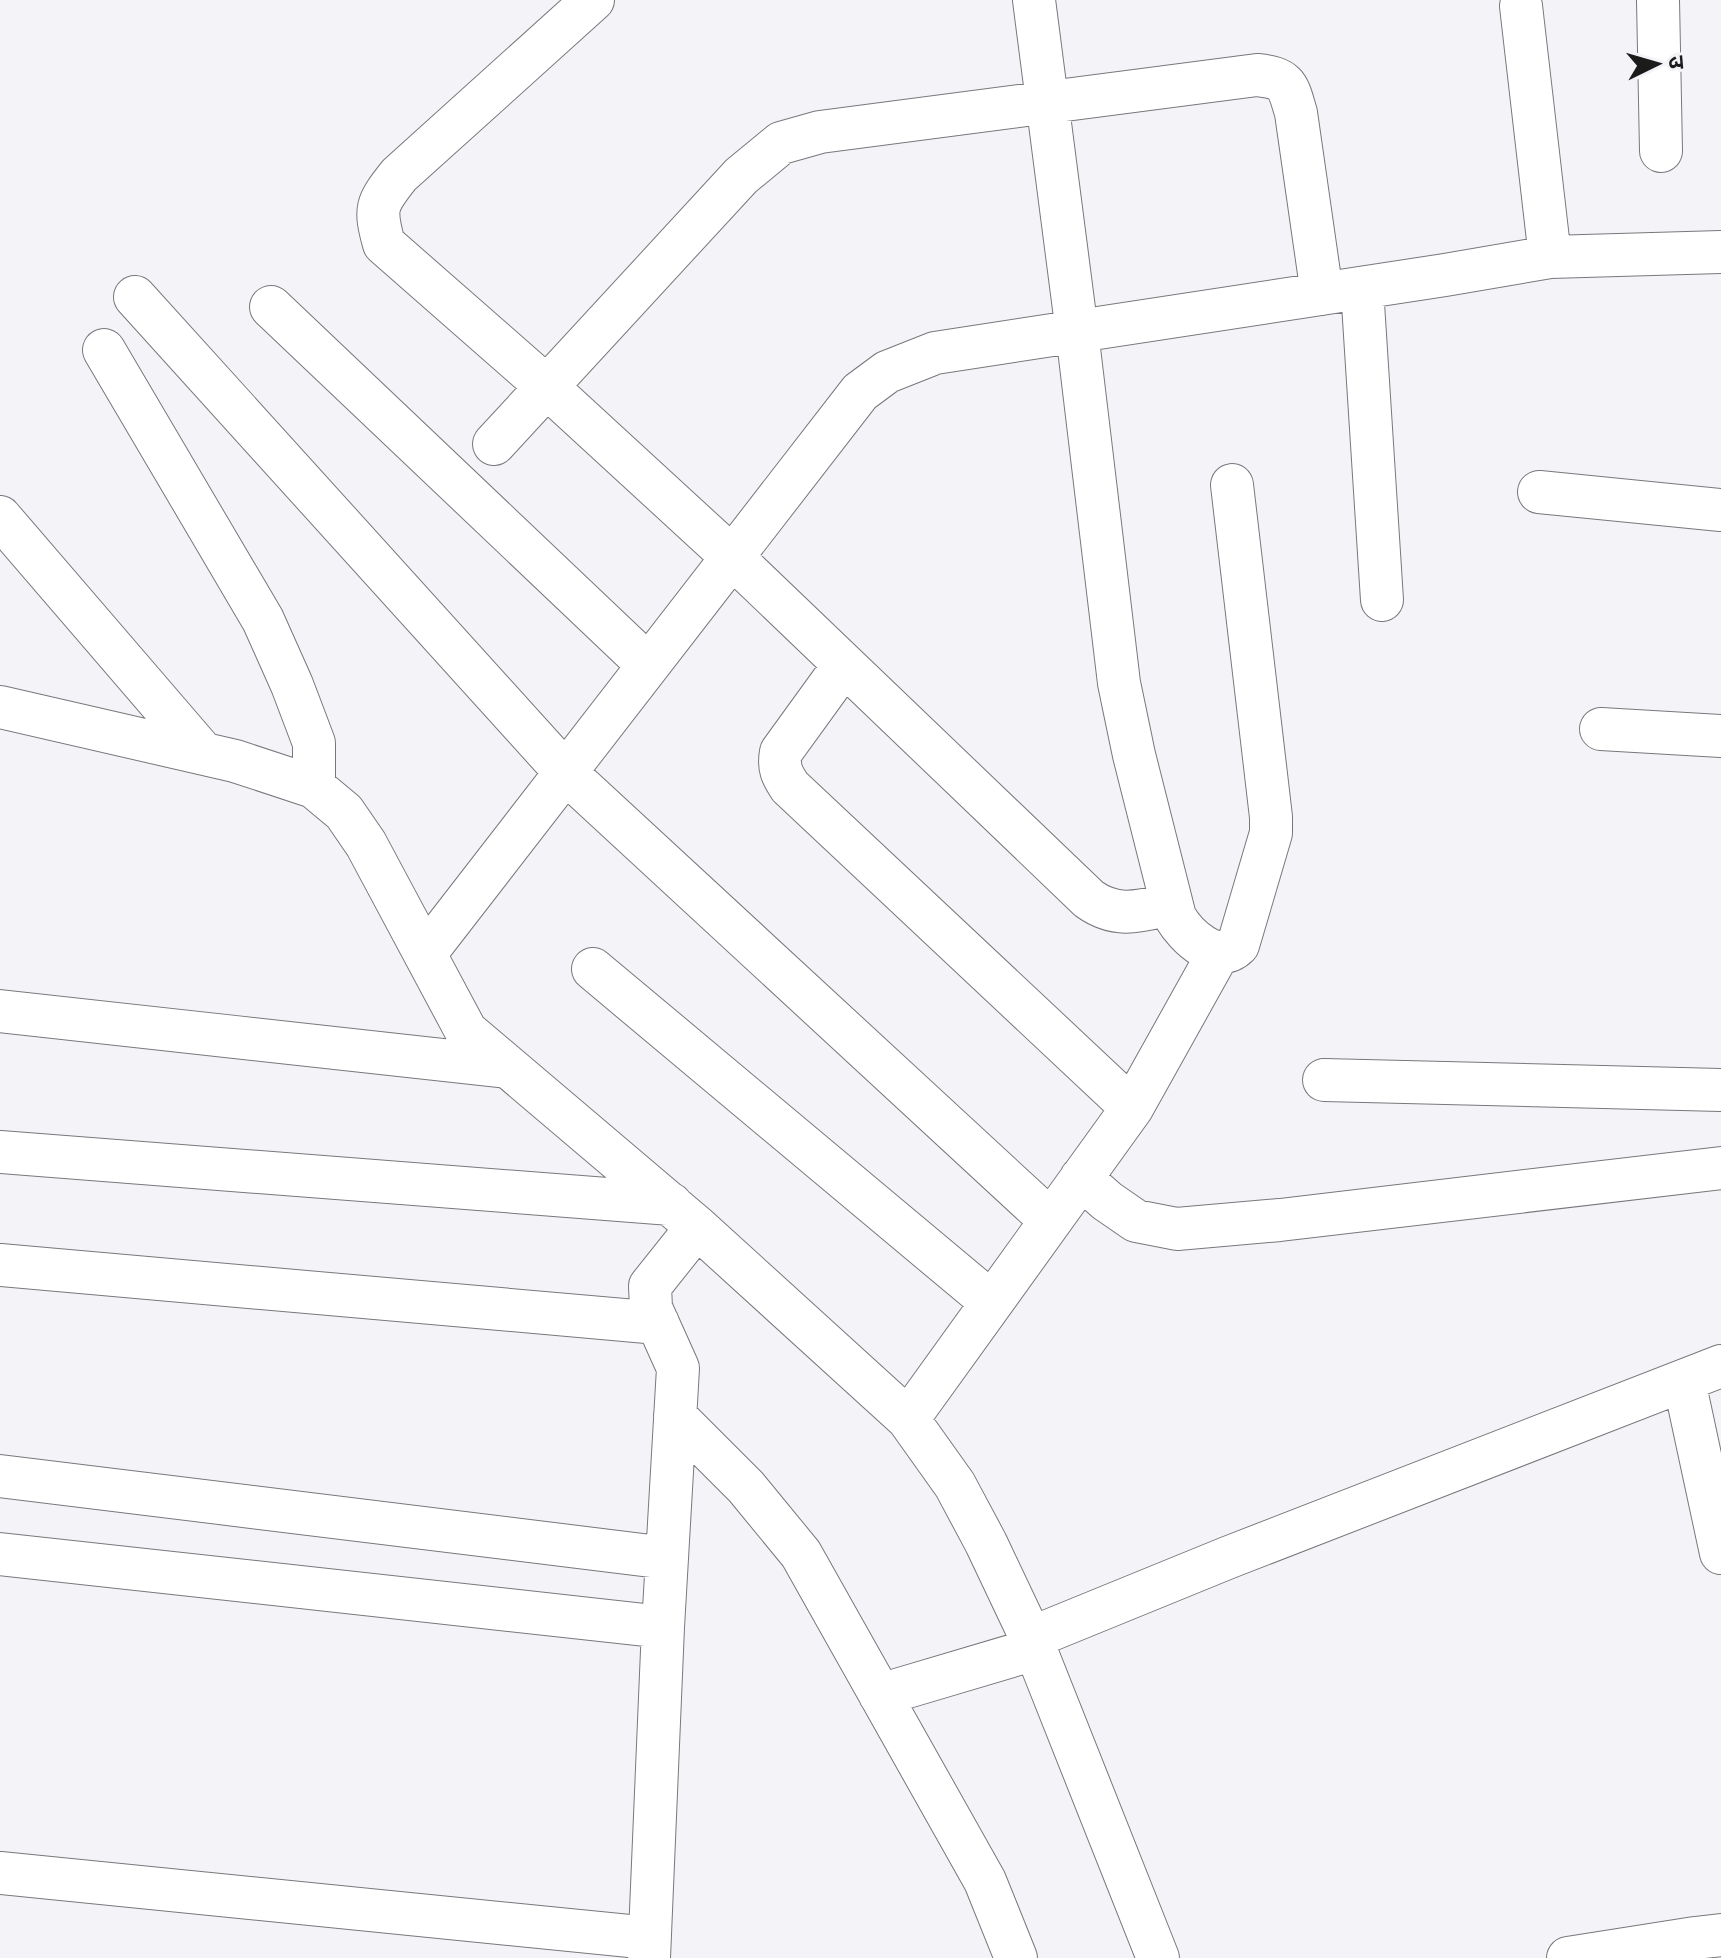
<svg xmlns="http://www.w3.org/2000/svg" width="1721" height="1958" font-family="Helvetica,'Noto Sans Devanagari',sans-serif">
  <rect width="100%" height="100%" fill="#f4f4f8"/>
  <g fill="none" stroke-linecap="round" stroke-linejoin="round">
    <defs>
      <path id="street" d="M593,0L399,175C376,204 374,208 384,244L547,387L732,557L1089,899C1117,919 1140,911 1171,904
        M1034,0L1077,332L1119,683L1134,755L1175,917C1186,936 1217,966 1238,945L1271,833V817L1232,485
        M1658,0L1661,151
        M1521,6L1550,257
        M1362,288L1382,600
        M135,297L565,772L1050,1220
        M271,307L648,665
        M104,350L263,620L292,685L314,743V787
        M494,444L741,176L781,143L820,132L1257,75C1288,78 1288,86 1296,113L1322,294
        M1539,492L1721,510
        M0,517L203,753
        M844,665L781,752C778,768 782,775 790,787L1132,1108
        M0,707L235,761L314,787L344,812L366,844L466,1031L697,1227L908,1419L955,1485L986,1543L1031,1638L1158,1958
        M1601,729L1721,736
        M425,954L860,392L887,372L935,353L1445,275L1550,257L1721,252
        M593,969L991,1302
        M0,1011L507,1067
        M1324,1080L1721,1090
        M0,1152L671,1204
        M1081,1178L1107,1201L1136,1221L1177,1229L1280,1220L1721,1168
        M0,1265L658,1323
        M1684,1381L1721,1553
        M675,1416L746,1487L801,1554L985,1881L1016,1958
        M908,1419L1132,1108L1219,952
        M0,1476L667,1558
        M0,1554L663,1627
        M1031,1638L1227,1558L1721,1366
        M880,1695L1035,1649
        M0,1873L649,1938
        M649,1958L663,1627L678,1368L651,1308L650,1286L697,1227
        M1568,1958L1695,1938L1721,1935"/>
    </defs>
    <use href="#street" stroke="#78787c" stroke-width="44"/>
    <use href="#street" stroke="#fff" stroke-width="42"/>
  </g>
  <g transform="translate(1657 64) rotate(85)" stroke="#f4f4f8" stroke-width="6" paint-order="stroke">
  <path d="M0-6L14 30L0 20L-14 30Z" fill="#1b1b1c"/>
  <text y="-12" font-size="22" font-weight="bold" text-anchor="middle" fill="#1b1b1c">उ</text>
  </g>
</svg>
